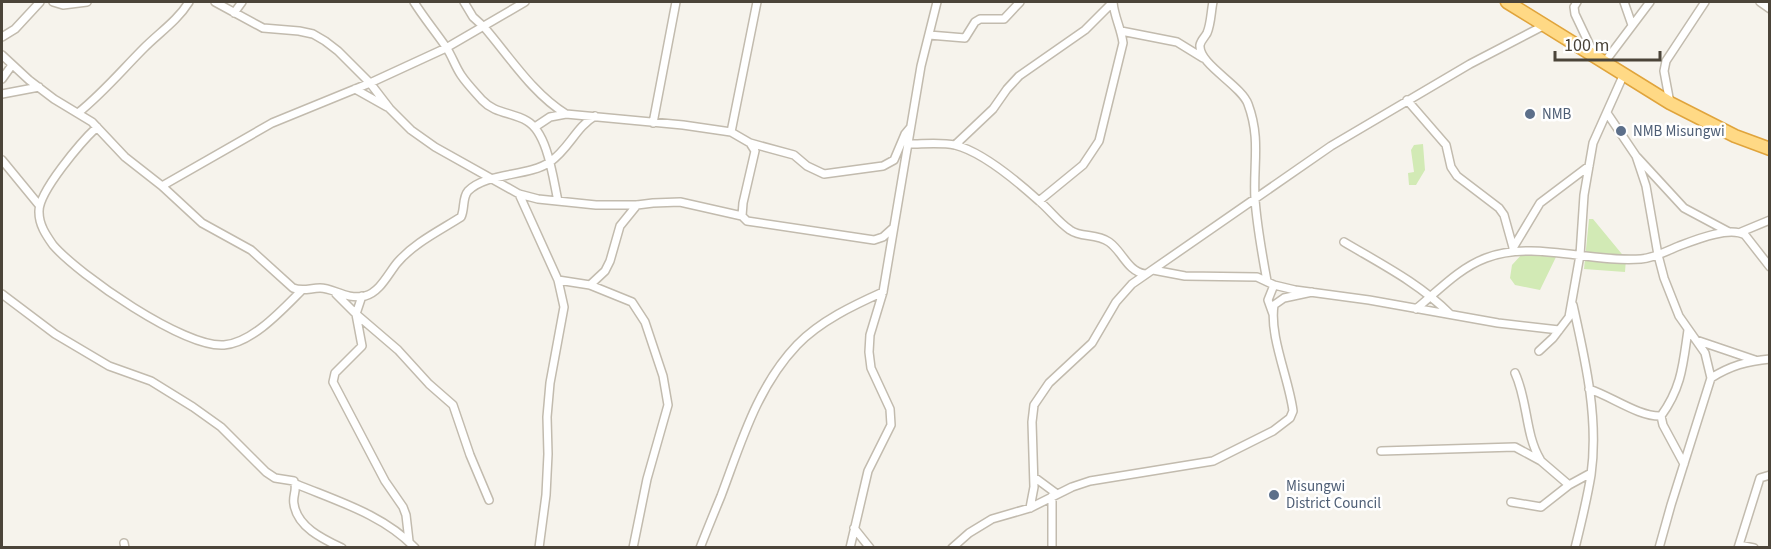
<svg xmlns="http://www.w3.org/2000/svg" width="1771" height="549" font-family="'Source Sans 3',sans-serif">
  <rect width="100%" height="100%" fill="#f6f3ec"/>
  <path fill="#d2eab5" d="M1423,144L1425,170L1416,185H1409L1408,173L1414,172L1411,150L1414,145Z
    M1589,219H1593L1626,259L1625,272L1584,269Z
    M1523,253L1556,257L1540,290L1515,285L1510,278L1512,265Z"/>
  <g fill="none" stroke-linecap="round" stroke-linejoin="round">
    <defs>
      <path id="minor" d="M53,2L63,5L87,2
        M215,2L263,28L299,31L313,34L325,41L338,51L370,83L390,109L411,130L435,147L519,194L538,199L596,205H637L653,203L680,202L742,216
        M414,2C424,18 435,31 446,47C452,56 455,66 461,75C467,84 475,92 482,100C495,114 512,112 527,121C548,133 553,179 558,201
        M464,2L473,17L484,27C509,56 533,94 566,114L683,125L731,132L750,143L755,151L743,203L742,216L747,221L874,240L883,237L893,228
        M1213,2C1211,11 1211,24 1207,33C1205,37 1201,40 1200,45C1198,64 1241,85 1248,104C1261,139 1253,164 1255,199C1257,227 1262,254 1267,281
        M1577,2L1574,7L1575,14L1594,54
        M1624,2L1632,25
        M1760,2L1770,9
        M234,13L242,2
        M1121,31L1177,42L1203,58
        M929,35L965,38L975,22L980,19H1004L1020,2
        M2,37L15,29L40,2
        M2,55L29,80L54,99L92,122L125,157L162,186L202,223L251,250L293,288C303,292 310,288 320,288C334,288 346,300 365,296C380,292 388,274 397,263C414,243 439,231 461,217C465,209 462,198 468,191C487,172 528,177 550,162C569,149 576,127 595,116
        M1604,63L1650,2
        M2,79L12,65
        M355,89L387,107
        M2,94L39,87
        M1407,100L1446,145L1451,167L1457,176L1499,208L1504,215L1514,251
        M1670,103L1664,71L1666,61L1705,2
        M78,113C103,93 122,70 144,48C160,32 177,21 189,2
        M1607,113L1636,156L1646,186L1658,255L1664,278L1679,316L1705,353L1711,378L1671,505L1659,548
        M653,123L676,2
        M97,127C82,141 38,192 39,212C39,225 46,235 53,245C79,275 184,348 224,345C252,343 282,310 301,291
        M535,127L550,117L566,114
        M731,132L757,2
        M750,143L794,155L807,166L824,174L883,166L894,160L905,134L910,128
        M909,144C923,144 941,142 955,145C983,152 1018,182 1039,201C1050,210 1058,222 1070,230C1081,238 1096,233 1109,242C1123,252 1127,271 1145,274
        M955,145L993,109L1007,89L1019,76L1085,30L1113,2
        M1637,157L1684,208L1729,232
        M2,160L39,205
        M162,186L272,123L370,83L446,48L525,2
        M519,194L558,280L564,307L550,383L547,417L548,454L546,495L539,548
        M1039,201L1083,165L1099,141L1123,43C1121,28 1114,16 1113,2
        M1741,232L1770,220
        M1344,242C1381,264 1419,283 1450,314
        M1513,248L1540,203L1589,166
        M1153,270L1185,276L1257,277L1274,285L1295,290L1369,300L1498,323L1559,330
        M558,280L590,285L632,302L645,322L663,376L668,405L647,479L633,548
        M590,285L605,271L610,261L620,226L637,205
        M2,294L55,334L109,366L151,381L193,407L221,427L266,472L275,478L294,481C298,489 292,496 294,504C297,527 323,539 342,548
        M336,294L356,314L398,350L429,384L453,405L470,455L489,500
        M362,296L356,314L362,346L335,373L333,382L385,481L403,507L406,515L409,541
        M1573,305C1585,359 1599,418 1591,475C1587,499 1581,524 1575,548
        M1416,309C1438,291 1459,268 1486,258C1533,240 1591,263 1641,259C1654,258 1667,251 1679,246C1695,240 1729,226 1745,235L1770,267
        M1273,314L1268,300L1274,285
        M1696,340L1755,360
        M1539,351L1553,338L1569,317L1580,255L1584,195L1593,143L1623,76
        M1515,373C1528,401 1525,434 1540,459
        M1711,378C1730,366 1747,361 1770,359
        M1589,389C1611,396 1639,417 1661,416C1682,387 1683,364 1688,330
        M1661,416L1663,425L1684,464
        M1381,451L1515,447L1541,461L1569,485
        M1034,477L1057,494
        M296,484C337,501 384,515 415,548
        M1511,502L1541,507L1569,485L1591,473
        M1030,508L1034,487L1032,422L1034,405L1049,383L1092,343L1116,302L1132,284L1331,146L1470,64L1545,25
        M854,528L870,548
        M124,543L125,548
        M1739,545L1754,548
        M700,548C707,530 714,513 721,496C741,443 757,387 797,345C820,321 854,305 883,292
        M850,548L868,471L891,425L890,409L871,368L869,352L870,335L883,292L921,66L937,2
        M952,548L969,533L992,519L1030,508L1072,487L1090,481L1213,461L1273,431L1290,418L1293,411C1289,379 1269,336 1274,305L1284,298L1312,292
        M1052,548V496
        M1738,548L1760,478L1770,475"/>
      <path id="trunk" d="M1507,2L1670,103L1735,136L1770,149"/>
    </defs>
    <use href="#minor" stroke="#c2bbae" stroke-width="10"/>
    <use href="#trunk" stroke="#e0a43c" stroke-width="15"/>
    <use href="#minor" stroke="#fff" stroke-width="7"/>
    <use href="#trunk" stroke="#ffd985" stroke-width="12"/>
  </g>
  <g fill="#5c6f8a" stroke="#fff" stroke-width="2">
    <circle cx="1530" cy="114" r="6"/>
    <circle cx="1621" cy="131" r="6"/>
    <circle cx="1274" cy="495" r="6"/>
  </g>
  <g text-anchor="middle" stroke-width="5" stroke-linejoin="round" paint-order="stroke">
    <g font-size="15" fill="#4e5e75" stroke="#fff" text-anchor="start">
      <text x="1542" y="119">NMB</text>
      <text x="1633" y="136">NMB Misungwi</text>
      <text x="1286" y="491">Misungwi<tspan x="1286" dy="17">District Council</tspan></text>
    </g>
  </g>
  <rect width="1771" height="549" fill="none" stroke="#4b4439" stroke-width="6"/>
  <path d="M1555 51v9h105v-9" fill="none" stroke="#4b4439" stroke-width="3"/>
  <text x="1564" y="51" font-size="18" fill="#4b4439" stroke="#ffffff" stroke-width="4.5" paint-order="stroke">100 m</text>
</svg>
